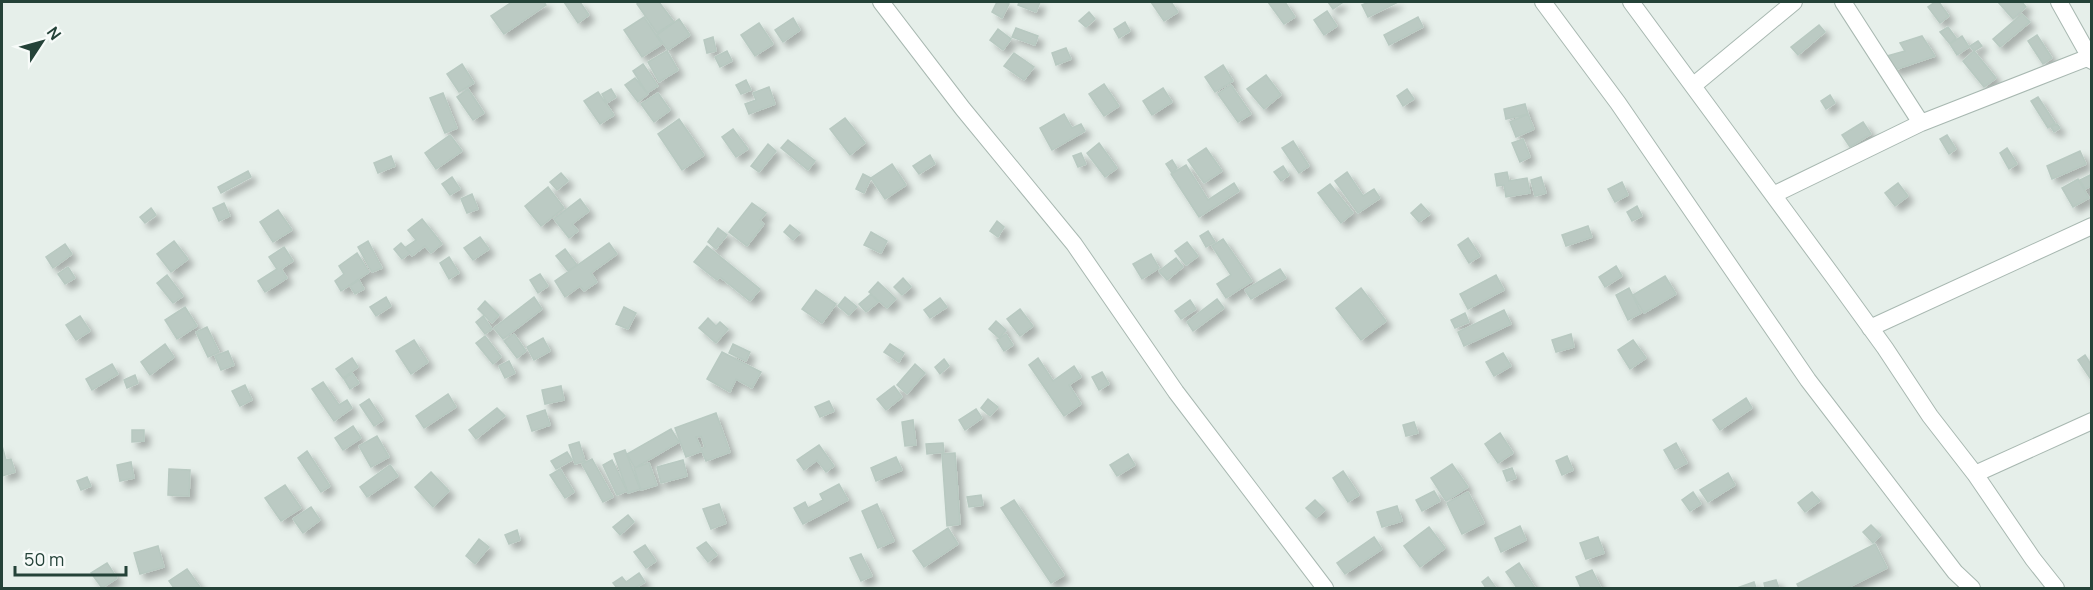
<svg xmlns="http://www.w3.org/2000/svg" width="2093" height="590" font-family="Manrope,sans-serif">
  <defs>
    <filter id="shadow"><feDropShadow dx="5.5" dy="5.5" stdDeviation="3" flood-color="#0004"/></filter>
  </defs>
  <rect width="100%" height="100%" fill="#e6efea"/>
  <path fill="#bbcac3" stroke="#b8c9c1" stroke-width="1.5" filter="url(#shadow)" d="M512,2H544L546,5L504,34L491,16Z
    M564,2H580L589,15L578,23Z
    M640,2H659L674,22L657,33L637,4Z
    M997,2H1004L1009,4L1002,18L992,12Z
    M1019,2H1040L1036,12L1018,5Z
    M1151,2H1171L1178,12L1164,21Z
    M1268,2H1285L1295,17L1284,24Z
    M1328,2H1341L1342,3L1333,9Z
    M1369,2H1398L1368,17L1362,5Z
    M1935,2H1939L1949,16L1940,23L1928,7Z
    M1998,2H2022L2026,7L2013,19Z
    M1327,11L1337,26L1324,35L1314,20Z
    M1089,12L1095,19L1086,27L1079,21Z
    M2022,14L2030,22L2000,47L1993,39Z
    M644,17L662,44L642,57L624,30Z
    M1418,17L1423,27L1389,45L1384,35Z
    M793,18L800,30L783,42L775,30Z
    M679,19L690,35L668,50L657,35Z
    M1125,22L1130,31L1119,38L1114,29Z
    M759,23L773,44L755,56L741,35Z
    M1819,25L1825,32L1798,55L1791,47Z
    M1948,27L1956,38L1950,44L1940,32Z
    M1016,28L1038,36L1035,45L1012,37Z
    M998,29L1011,39L1003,50L990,40Z
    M2037,35L2052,58L2043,64L2028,41Z
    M1922,36L1935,56L1894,70L1887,56L1905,51L1900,43Z
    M1962,36L1969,47L1957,55L1950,44Z
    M713,37L716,51L707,53L704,40Z
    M1978,41L1982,46L1974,51L1970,46Z
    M1066,48L1071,59L1056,65L1052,53Z
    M667,51L678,70L659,82L648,62Z
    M727,51L732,61L720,67L715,57Z
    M1974,51L1996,78L1984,87L1963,61Z
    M1014,53L1034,67L1024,80L1004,66Z
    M462,64L474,83L459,92L447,74Z
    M643,64L658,86L647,93L633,71Z
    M1223,65L1233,81L1215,92L1205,77Z
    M1266,75L1281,95L1264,109L1247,89Z
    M635,78L648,94L638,102L625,85Z
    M746,80L751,90L741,94L736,85Z
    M1104,84L1119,106L1104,116L1089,94Z
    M1231,85L1251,114L1238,122L1218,94Z
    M769,87L775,104L749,114L745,104L756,100L753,93Z
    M1163,88L1172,102L1152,115L1143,101Z
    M468,89L484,113L473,120L457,97Z
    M611,89L616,97L607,103L602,94Z
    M1407,89L1414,99L1403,106L1397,96Z
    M598,92L614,115L600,124L584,101Z
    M443,93L457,128L445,133L430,98Z
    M658,93L670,110L654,122L641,104Z
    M1830,95L1835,103L1826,109L1821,101Z
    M2038,97L2055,123L2048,128L2031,101Z
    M1525,104L1528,114L1506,119L1504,109Z
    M1064,114L1072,128L1081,124L1085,131L1052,150L1040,128Z
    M1528,114L1534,129L1516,137L1510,122Z
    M845,118L865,143L850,155L830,129Z
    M679,119L704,155L682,170L658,134Z
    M1863,122L1871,134L1850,147L1842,135Z
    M2057,124L2060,128L2054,132L2051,127Z
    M733,129L748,149L736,157L722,137Z
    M450,135L462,151L436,169L425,153Z
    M1947,135L1956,149L1949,154L1940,139Z
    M1523,139L1530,157L1520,162L1512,143Z
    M788,140L815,161L808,170L781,148Z
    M1293,141L1309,166L1299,173L1282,148Z
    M1099,143L1117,168L1105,177L1087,153Z
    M768,144L776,151L759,172L751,166Z
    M1206,148L1222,171L1204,183L1188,160Z
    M2007,148L2017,164L2009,169L2000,153Z
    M2080,151L2086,164L2052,179L2047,166Z
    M1081,153L1086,164L1078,167L1073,156Z
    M930,155L935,164L919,174L913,166Z
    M391,156L395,166L378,173L374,163Z
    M1172,160L1177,168L1172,173L1166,164Z
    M892,164L906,185L885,199L871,178Z
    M1186,165L1208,200L1234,183L1239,191L1199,217L1171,174Z
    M1283,166L1289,175L1281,181L1274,172Z
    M248,171L251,177L221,193L218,187Z
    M1347,172L1363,196L1374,189L1380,198L1358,213L1335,181Z
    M1507,172L1509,181L1527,178L1530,193L1506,197L1504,185L1497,186L1495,174Z
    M561,173L568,181L557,190L550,182Z
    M863,174L871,178L864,193L856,189Z
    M2092,174V186L2085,189L2080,180Z
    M452,177L460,189L450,195L442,184Z
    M1541,177L1546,193L1535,196L1531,180Z
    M2078,179L2089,198L2073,207L2062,188Z
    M1622,182L1628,195L1615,202L1608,189Z
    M1898,183L1908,196L1895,206L1885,193Z
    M1330,184L1353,213L1341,223L1318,193Z
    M548,187L564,208L541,226L525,206Z
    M472,194L478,209L467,213L461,199Z
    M580,199L589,211L572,224L578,231L569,238L554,219Z
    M224,203L230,216L219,221L213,208Z
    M752,203L766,213L760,220L764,224L747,246L729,232Z
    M1421,204L1430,214L1419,222L1411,213Z
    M1637,206L1642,216L1632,221L1627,212Z
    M151,208L156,215L145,223L140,217Z
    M278,210L292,230L273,242L260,222Z
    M422,219L442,244L431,253L425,246L412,256L406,247L416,240L408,230Z
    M997,221L1004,227L998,237L990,231Z
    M790,225L800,233L793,240L784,232Z
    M1588,226L1592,237L1566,246L1562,235Z
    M718,228L727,235L716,249L708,242Z
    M1208,231L1215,242L1206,247L1200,236Z
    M871,232L887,241L881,253L864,245Z
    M480,237L489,249L473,260L464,248Z
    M1468,238L1480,256L1469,263L1458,245Z
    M1223,239L1252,281L1226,298L1217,284L1231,275L1212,246Z
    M174,241L188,259L171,272L157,254Z
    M368,241L382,268L372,272L358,247Z
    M1187,242L1198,256L1186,265L1175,251Z
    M401,243L410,253L402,259L394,249Z
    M609,243L617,254L591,273L597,282L584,291L580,286L565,297L555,281Z
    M65,244L72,254L53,268L46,257Z
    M707,246L760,289L750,301L720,277L717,280L694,262Z
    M284,247L293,261L281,269L287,278L265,292L258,281L277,269L269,257Z
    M565,249L577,265L568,271L556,256Z
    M357,253L369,272L341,291L335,281L344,274L339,266Z
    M1151,254L1159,268L1142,279L1133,264Z
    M449,257L459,273L449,279L440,263Z
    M1176,258L1183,267L1167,280L1159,271Z
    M1616,266L1622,276L1605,287L1599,277Z
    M68,267L75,278L65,284L58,274Z
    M1280,269L1286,278L1251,299L1245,290Z
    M540,274L548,286L538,293L530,280Z
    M167,275L183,296L173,303L157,283Z
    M1496,275L1504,290L1468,309L1460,294Z
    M1665,276L1676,294L1644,313L1633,295Z
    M903,278L911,287L902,295L894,287Z
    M359,280L364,289L355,294L350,286Z
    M878,282L896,299L887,308L869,292Z
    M1361,288L1386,321L1361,340L1336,308Z
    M1629,288L1641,313L1628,320L1616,295Z
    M816,290L836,304L822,323L802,309Z
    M871,294L878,302L866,312L859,304Z
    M386,297L391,306L376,316L370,307Z
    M534,297L542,309L503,339L494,328Z
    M845,297L857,307L849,315L838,306Z
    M940,298L947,307L930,318L924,310Z
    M1217,299L1224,308L1193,331L1187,322Z
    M1190,300L1196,309L1181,319L1175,311Z
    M485,301L499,315L492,323L478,309Z
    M185,307L197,326L177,339L165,320Z
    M624,307L636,313L628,329L616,324Z
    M1020,309L1033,326L1020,336L1007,319Z
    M1504,310L1511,324L1464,346L1458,332Z
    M1465,313L1469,322L1455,328L1451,320Z
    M80,316L90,331L76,340L66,325Z
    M483,316L492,329L485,334L476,322Z
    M708,318L716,326L720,322L728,329L716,343L699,328Z
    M996,321L1006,330L999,338L989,329Z
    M207,327L219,352L208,357L196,332Z
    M514,334L526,351L517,358L504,341Z
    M1006,334L1013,345L1004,351L997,340Z
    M1571,334L1574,347L1556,352L1552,340Z
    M485,336L501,357L493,364L476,343Z
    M543,338L550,351L534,360L527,347Z
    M414,340L428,362L411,374L396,351Z
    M1633,340L1646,358L1630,369L1618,350Z
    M165,344L174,357L150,375L141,362Z
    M733,344L750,352L746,361L729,353Z
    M890,344L904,353L899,362L884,352Z
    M228,351L234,365L221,370L215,356Z
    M722,352L761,372L752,388L736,379L730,392L707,379Z
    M1503,353L1511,366L1494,376L1486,362Z
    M2085,355L2092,366V381L2078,360Z
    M352,358L358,367L343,378L336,369Z
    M1038,358L1053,381L1074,366L1081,377L1069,385L1081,404L1064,416L1029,365Z
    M944,359L949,366L940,374L935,367Z
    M509,361L515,373L505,378L499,366Z
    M112,364L118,374L92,390L86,379Z
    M915,364L925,373L907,394L897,385Z
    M1102,372L1109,384L1099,390L1092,377Z
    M352,373L359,383L350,389L344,379Z
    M135,375L138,383L127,388L124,380Z
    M323,382L339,405L347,400L352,408L334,421L312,389Z
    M245,385L252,400L240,406L232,391Z
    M561,386L564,400L545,404L542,390Z
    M894,386L902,397L886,410L877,399Z
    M448,394L456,407L424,428L416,416Z
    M1746,398L1752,408L1720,430L1713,420Z
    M369,399L383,420L374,426L360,405Z
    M988,399L998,407L990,416L981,408Z
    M829,401L834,411L820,417L815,407Z
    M497,408L505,416L476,439L469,430Z
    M976,409L982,418L965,430L959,420Z
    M545,410L550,425L532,431L527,416Z
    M716,413L730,452L706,461L701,449L705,447L701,436L696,437L702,451L686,457L675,428Z
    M913,420L916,445L905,446L902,422Z
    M1414,422L1418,433L1406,436L1403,425Z
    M353,426L361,438L343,450L335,438Z
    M671,429L679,442L635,468L627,454Z
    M132,430H144V441L132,442Z
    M1500,433L1513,453L1498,463L1485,444Z
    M377,436L389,457L371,467L359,446Z
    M579,442L585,461L575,464L569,445Z
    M943,443L944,452L927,454L926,444Z
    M1676,443L1687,463L1675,469L1664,450Z
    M819,445L834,466L826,472L817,460L804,470L797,460Z
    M2,446L6,460L11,459L15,472L2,476Z
    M625,450L640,489L628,493L614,454Z
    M307,451L330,486L321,492L298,458Z
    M567,452L572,460L556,469L551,461Z
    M955,453L960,524L947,526L942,454Z
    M1128,454L1135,465L1117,476L1110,465Z
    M1567,456L1573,470L1562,475L1556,461Z
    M896,457L902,470L876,481L871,468Z
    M592,459L613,497L603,502L582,464Z
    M612,460L627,491L617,495L603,465Z
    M683,460L687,476L661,483L657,467Z
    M131,462L134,478L120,481L117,465Z
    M649,463L657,485L641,490L634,468Z
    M1452,464L1468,487L1446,501L1431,478Z
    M390,465L398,476L367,497L360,487Z
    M1512,468L1516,478L1507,481L1503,471Z
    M169,469L190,470L189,496L168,495Z
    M560,469L574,492L565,498L550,475Z
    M1343,471L1359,495L1348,502L1333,478Z
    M431,472L449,491L433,507L415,487Z
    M1728,473L1735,485L1708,502L1700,490Z
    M87,477L91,486L81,490L77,481Z
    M839,484L848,500L803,524L794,508L805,502L808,508L823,500L820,494Z
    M285,485L301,508L281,521L265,498Z
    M1434,491L1440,501L1422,511L1416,500Z
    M1468,492L1484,523L1462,534L1447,503Z
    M1693,492L1701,504L1690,511L1682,500Z
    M1812,492L1820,501L1805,512L1798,503Z
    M981,495L983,505L969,507L967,497Z
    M1014,500L1064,575L1051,583L1001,508Z
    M1315,500L1325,510L1316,518L1306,508Z
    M719,504L726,523L711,529L703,509Z
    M877,504L894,541L878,548L862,511Z
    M1397,506L1402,521L1382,527L1377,512Z
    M311,507L320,520L303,533L293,519Z
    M628,515L634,522L620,535L613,527Z
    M1871,525L1881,535L1873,543L1863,532Z
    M1520,526L1526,540L1501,552L1495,538Z
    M1429,527L1445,548L1420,567L1404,546Z
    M948,528L958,544L924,567L913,551Z
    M517,530L520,540L509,544L505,535Z
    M1374,537L1382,549L1345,574L1337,563Z
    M1598,537L1604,553L1586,559L1580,543Z
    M479,539L489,547L475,564L466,556Z
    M706,542L717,555L708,562L697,548Z
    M1875,544L1887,568L1847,588H1799L1797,584Z
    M645,545L656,561L646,568L634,552Z
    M158,546L164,567L140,574L134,553Z
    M861,554L872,576L861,581L850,558Z
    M107,563L117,578L102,588L91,573Z
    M1519,563L1535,588H1517L1506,572Z
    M187,569L200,587L174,588L169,581Z
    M1592,570L1601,588H1581L1576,577Z
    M639,573L645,582L635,588H617L613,583L622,577L626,582Z
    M1488,577L1496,588H1486L1482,582Z
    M1776,580L1779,588H1765L1764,583Z
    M1754,582L1756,588H1737Z"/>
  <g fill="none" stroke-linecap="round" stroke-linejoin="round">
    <defs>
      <path id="minor" d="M881,2L963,109L1074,244L1176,392L1325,588
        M1543,2L1618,103L1808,380L1955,572L1972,588
        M1631,2L1835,279L1885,348L1930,416L1975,474L2033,559L2056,588
        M1843,2L1921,123
        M2059,2L2092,61
        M1694,85L1794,2
        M1773,195L1921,123L2092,56
        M1870,328L2092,226
        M1975,474L2092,421"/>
    </defs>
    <use href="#minor" stroke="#a8b8b1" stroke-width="18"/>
    <use href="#minor" stroke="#fff" stroke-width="16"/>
  </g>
  <rect width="2093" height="590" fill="none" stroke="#244238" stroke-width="6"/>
  <g transform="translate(42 42) rotate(54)" stroke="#f7fbf9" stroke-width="4.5" paint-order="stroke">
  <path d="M0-4.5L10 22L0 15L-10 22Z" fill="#244238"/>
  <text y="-9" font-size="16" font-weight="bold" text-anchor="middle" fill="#244238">N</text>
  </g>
  <path d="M15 566v9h111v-9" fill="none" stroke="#244238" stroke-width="3"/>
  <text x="24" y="566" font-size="18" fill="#244238" stroke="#f7fbf9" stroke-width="4.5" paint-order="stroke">50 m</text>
</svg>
